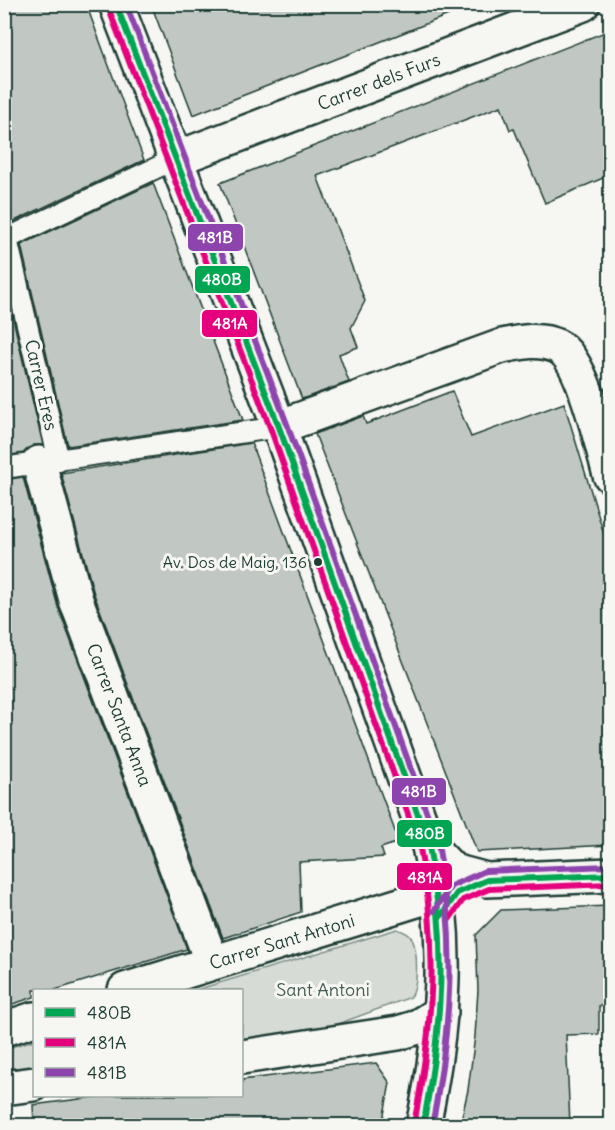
<svg xmlns="http://www.w3.org/2000/svg" width="615" height="1130" font-family="Delius,sans-serif">
  <rect width="100%" height="100%" fill="#f6f6f2"/>
  <filter id="ink" filterUnits="userSpaceOnUse"><feTurbulence type="fractalNoise" baseFrequency=".0167" numOctaves="2"/><feDisplacementMap in="SourceGraphic" scale="12" xChannelSelector="R" yChannelSelector="G"/><feConvolveMatrix kernelMatrix="1 2 1 2 8 2 1 2 1" color-interpolation-filters="sRGB"/></filter>
  <g filter="url(#ink)">
    <path fill="#d6dbd6" stroke="#7a8c85" stroke-width="1.5" d="M397,929C402,931 407,932 410,936C419,947 418,986 411,997L338,1024L286,1037L242,1042V990H196Z
      M34,1040V1066L5,1069V1049Z"/>
    <path fill="#c1c8c3" stroke="#1f3d34" stroke-width="1.5" d="M4,4H86L144,160L4,226Z
      M151,4H468L469,7L193,115Z
      M610,30V175L545,203L514,129L510,130L501,106L317,176L365,301L351,328L358,347L339,354L349,382L302,399L220,183Z
      M153,183L243,420L68,446L21,245Z
      M4,281L43,445H34L24,453L4,456Z
      M452,391L471,437L564,403L610,554V845L477,852L315,434L363,416L366,424Z
      M251,443L399,842L381,848L384,857L299,862L301,912L223,938L94,594L61,473Z
      M23,477L58,607L187,949L55,990H34V997L4,1007V480Z
      M610,906V1005L599,1006V1034L566,1035L570,1125H460L468,1090L475,1036L478,990L476,935L501,910Z
      M376,1063L390,1083L382,1125H34L33,1105L111,1095H242V1080Z"/>
    <g fill="none" stroke-linecap="round" stroke-linejoin="round">
      <defs>
        <path id="lane" d="M7,239L59,461
          M4,240L175,159
          M4,468L279,427"/>
        <path id="street" d="M175,159L583,4
          M279,427L502,346C521,342 539,338 557,346C583,358 602,446 610,475
          M39,463L76,600L212,963
          M429,846L453,871L487,880L610,875
          M125,990L439,893
          M4,1029L34,1019
          M242,1057L398,1033L415,1028L441,1012
          M4,1088L34,1084"/>
        <path id="secondary" d="M116,4L279,427L429,846C451,943 443,1029 423,1126"/>
      </defs>
      <use href="#lane" stroke="#1f3d34" stroke-width="24"/>
      <use href="#street" stroke="#1f3d34" stroke-width="38"/>
      <use href="#secondary" stroke="#1f3d34" stroke-width="38"/>
      <use href="#lane" stroke="#f6f6f2" stroke-width="20"/>
      <use href="#street" stroke="#f6f6f2" stroke-width="33"/>
      <use href="#secondary" stroke="#f6f6f2" stroke-width="33"/>
      <defs>
        <path id="bus-1" d="M116,4L279,427L429,846C448,947 442,1025 423,1126
          M441,916L457,893L487,880L610,875"/>
        <path id="bus-2" d="M108,7L271,430L420,848C439,948 433,1026 414,1124
          M448,921L463,900L489,889L610,884"/>
        <path id="bus-3" d="M126,4L287,424L438,844C457,943 451,1027 432,1126
          M434,911L451,886L485,871L610,866"/>
      </defs>
      <use href="#bus-1" stroke="#f6f6f2" stroke-width="10"/>
      <use href="#bus-2" stroke="#f6f6f2" stroke-width="10"/>
      <use href="#bus-3" stroke="#f6f6f2" stroke-width="10"/>
      <use href="#bus-1" stroke="#00a651" stroke-width="6"/>
      <use href="#bus-2" stroke="#e5007d" stroke-width="6"/>
      <use href="#bus-3" stroke="#8e44ad" stroke-width="6"/>
    </g>
  </g>
  <circle fill="#1f3d34" stroke="#f6f6f2" stroke-width="2" cx="318" cy="562" r="5"/>
  <g text-anchor="middle" stroke-width="6" stroke-linejoin="round" paint-order="stroke">
    <g font-size="16" fill="#1f3d34" stroke="#f6f6f2" text-anchor="end">
      <text x="307" y="568">Av. Dos de Maig, 136</text>
    </g>
    <g font-size="18" fill="#1f3d34" stroke="#f6f6f2">
      <text transform="translate(379 82) rotate(-21)" y="6">Carrer dels Furs</text>
      <text transform="translate(41 385) rotate(77)" y="6">Carrer Eres</text>
      <text transform="translate(119 715) rotate(69)" y="6">Carrer Santa Anna</text>
      <text transform="translate(282 942) rotate(-17)" y="6">Carrer Sant Antoni</text>
    </g>
    <g font-size="18" fill="#445d54" stroke="#f6f6f2">
      <text x="323" y="996">Sant Antoni</text>
    </g>
  </g>
  <g stroke="#f6f6f2" stroke-width="2">
    <rect x="187" y="223" width="57" height="29" rx="6" fill="#8e44ad"/>
    <rect x="194" y="265" width="57" height="29" rx="6" fill="#00a651"/>
    <rect x="201" y="309" width="57" height="29" rx="6" fill="#e5007d"/>
    <rect x="391" y="777" width="56" height="29" rx="6" fill="#8e44ad"/>
    <rect x="396" y="819" width="57" height="29" rx="6" fill="#00a651"/>
    <rect x="396" y="862" width="57" height="29" rx="6" fill="#e5007d"/>
  </g>
  <g font-size="16" text-anchor="middle" font-weight="bold" fill="#fff">
    <text x="215" y="243">481B</text>
    <text x="222" y="285">480B</text>
    <text x="230" y="329">481A</text>
    <text x="419" y="797">481B</text>
    <text x="425" y="839">480B</text>
    <text x="425" y="883">481A</text>
  </g>
  <rect width="615" height="1130" fill="none" stroke="#f6f6f2" stroke-width="24"/>
  <rect x="12" y="12" width="591" height="1106" fill="none" stroke="#1f3d34" stroke-width="2" filter="url(#ink)"/>
  <rect x="33" y="989" width="210" height="108" fill="#f6f6f2" stroke="#a0aca6" stroke-width="1.5"/>
  <rect x="45" y="1008" width="30" height="9" fill="#00a651" stroke="#a0aca6" stroke-width="1.5"/>
  <text x="87" y="1019" font-size="18" fill="#1f3d34">480B</text>
  <rect x="45" y="1038" width="30" height="9" fill="#e5007d" stroke="#a0aca6" stroke-width="1.5"/>
  <text x="87" y="1049" font-size="18" fill="#1f3d34">481A</text>
  <rect x="45" y="1068" width="30" height="9" fill="#8e44ad" stroke="#a0aca6" stroke-width="1.5"/>
  <text x="87" y="1079" font-size="18" fill="#1f3d34">481B</text>
</svg>
